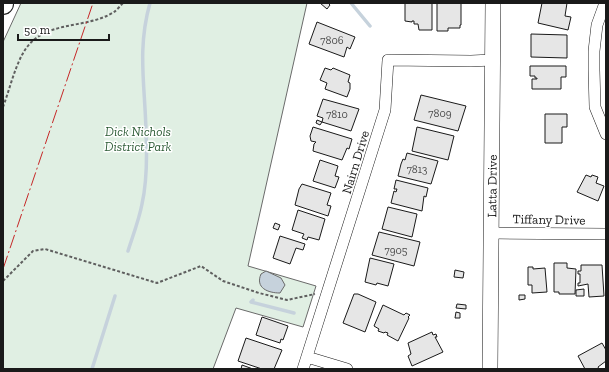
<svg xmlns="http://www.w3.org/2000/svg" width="609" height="372" font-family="'Zilla Slab',serif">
  <rect width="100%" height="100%" fill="#fff"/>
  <path fill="#e0efe3" stroke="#6a6a6a" d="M21,3H307L248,266L316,286L303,327L236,308L213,369H3V42Z"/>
  <path fill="#c6d2dc" stroke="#6a6a6a" d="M266,271L281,278L285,285L280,293C268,293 255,288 261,274Z"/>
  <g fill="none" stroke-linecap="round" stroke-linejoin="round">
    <path stroke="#c6d2dc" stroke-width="3.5" d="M351,3L370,26
      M128,251C133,235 139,220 142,204C147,182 147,153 146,131C145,85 137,49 150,3
      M253,300L251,302L294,313
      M92,369L115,296"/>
  </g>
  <path fill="#e6e6e6" stroke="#1a1a1a" d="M320,3H328L330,5L327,9Z
    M405,3H432V30H419L418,24H414V21H412V22L405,21Z
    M437,3H461V25H460V28H448V31H437Z
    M542,3H567L565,16L571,17L568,30L538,23Z
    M317,22L355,37L350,49L347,47L344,57L309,44Z
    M531,34L567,35V58L531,57Z
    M530,66H566V77H561V89H532V79H537V78H535V76H530Z
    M325,68L331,70L333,68L350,75L348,82L350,83V89L347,97L325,89L327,83L320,80Z
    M421,95L466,106L458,131L414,120Z
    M323,99L359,109L351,131L322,122L323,118L317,116Z
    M545,114H567V127H562V143H545Z
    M317,120L322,122L320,125L316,123Z
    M313,127L352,139L349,149L347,148L342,160L313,151L314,144L316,142L311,141L310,136Z
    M417,127L454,136L448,160L412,151Z
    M407,153L438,161L431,184L398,176L401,164L403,159L405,160Z
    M320,160L338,166L335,176L339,177L338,180L335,188L313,181Z
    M586,175L591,177L592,175L598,177L596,183L604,186L598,201L577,192Z
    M396,180L428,188L426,197L424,196L422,211L391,203L394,191L396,192L397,189H394Z
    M302,184L331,193L327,205L331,206L328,216L295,205L299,189Z
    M388,207L417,214L412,237L382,229Z
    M298,210L325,219L319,240L308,237L307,240L302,238L304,234L292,230Z
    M275,223L280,225L278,230L273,228Z
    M379,232L420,242L414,266L372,255Z
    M280,236L305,244L303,250L296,248L290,264L273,258Z
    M370,258L394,264L388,286L377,283L376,285L365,282Z
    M554,263H567V268L576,269L575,294H559V292H554Z
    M581,265H602L604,296L589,297L588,284L578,286V283H580V274H578V271H581Z
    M528,267H533V269L545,268L547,292L532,293V285H528Z
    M455,270L464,272L463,278L454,277Z
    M584,289V296H576V290Z
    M354,294H358L376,302L365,332L343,323Z
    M519,295H525V299L519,300Z
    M457,304L466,305V309L456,308Z
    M383,305L404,315L406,313L410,315L408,317L409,318L398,341L387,335L388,333L385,332L384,333L378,331L379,329L374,326Z
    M456,312L460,313V318H455Z
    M262,317L288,326L283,340L281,339L280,343L256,335Z
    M432,332L433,335L436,334L437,337H435L443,352L412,366L408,356L411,354L408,343Z
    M246,338L282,350L274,369H262L238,361Z
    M602,343L606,350V361L598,367L599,369H585L578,356Z
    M242,365L253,369H241Z"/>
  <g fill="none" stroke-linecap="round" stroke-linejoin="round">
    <defs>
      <path id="street" d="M605,3L597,25L594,51V70L595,107L606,134
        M491,233L606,234
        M307,357L347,369
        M303,369L385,110L388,60L471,61L492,60"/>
      <g id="secondary">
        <path id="s1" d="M490,369L493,3"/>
      </g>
      <path id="highway" d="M3,4V3"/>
    </defs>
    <use href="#street" stroke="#1a1a1a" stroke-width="12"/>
    <use href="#secondary" stroke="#1a1a1a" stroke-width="16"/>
    <use href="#highway" stroke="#1a1a1a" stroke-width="22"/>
    <path stroke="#5f5f5f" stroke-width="2" stroke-dasharray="3 2" stroke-linecap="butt" d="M3,107C9,91 14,70 22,55C41,18 84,31 114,12C117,10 120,6 123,3
      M3,281L33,251L45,249L157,283L201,266L223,281L259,293L287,300L315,294"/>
    <use href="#street" stroke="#fff" stroke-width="11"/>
    <use href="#secondary" stroke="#fff" stroke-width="15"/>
    <use href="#highway" stroke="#fff" stroke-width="20"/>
    <path stroke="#c62828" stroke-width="1" stroke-dasharray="14 3 2 3" stroke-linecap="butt" d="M3,269L93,3"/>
  </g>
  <g text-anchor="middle" stroke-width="3" stroke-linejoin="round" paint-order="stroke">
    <g font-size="11" fill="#4d4d4d">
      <text x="332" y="44">7806</text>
      <text x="440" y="117">7809</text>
      <text x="337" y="118">7810</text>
      <text x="417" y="173">7813</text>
      <text x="396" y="254">7905</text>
    </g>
    <g font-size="13" font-style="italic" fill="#2b5a34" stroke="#fff">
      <text x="138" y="136">Dick Nichols<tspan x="138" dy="15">District Park</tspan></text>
    </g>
    <g font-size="13" fill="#1a1a1a" stroke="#fff">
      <text transform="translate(355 162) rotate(-73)" y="5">Nairn Drive</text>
      <text dy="5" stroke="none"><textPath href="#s1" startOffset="183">Latta Drive</textPath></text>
      <text transform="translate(549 219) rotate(1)" y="5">Tiffany Drive</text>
    </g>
  </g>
  <rect width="609" height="372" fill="none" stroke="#1a1a1a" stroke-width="8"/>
  <path d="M18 34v6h91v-6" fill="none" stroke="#1a1a1a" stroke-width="2"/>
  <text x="24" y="34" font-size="12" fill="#1a1a1a" stroke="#ffffff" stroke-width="3" paint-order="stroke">50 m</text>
</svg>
